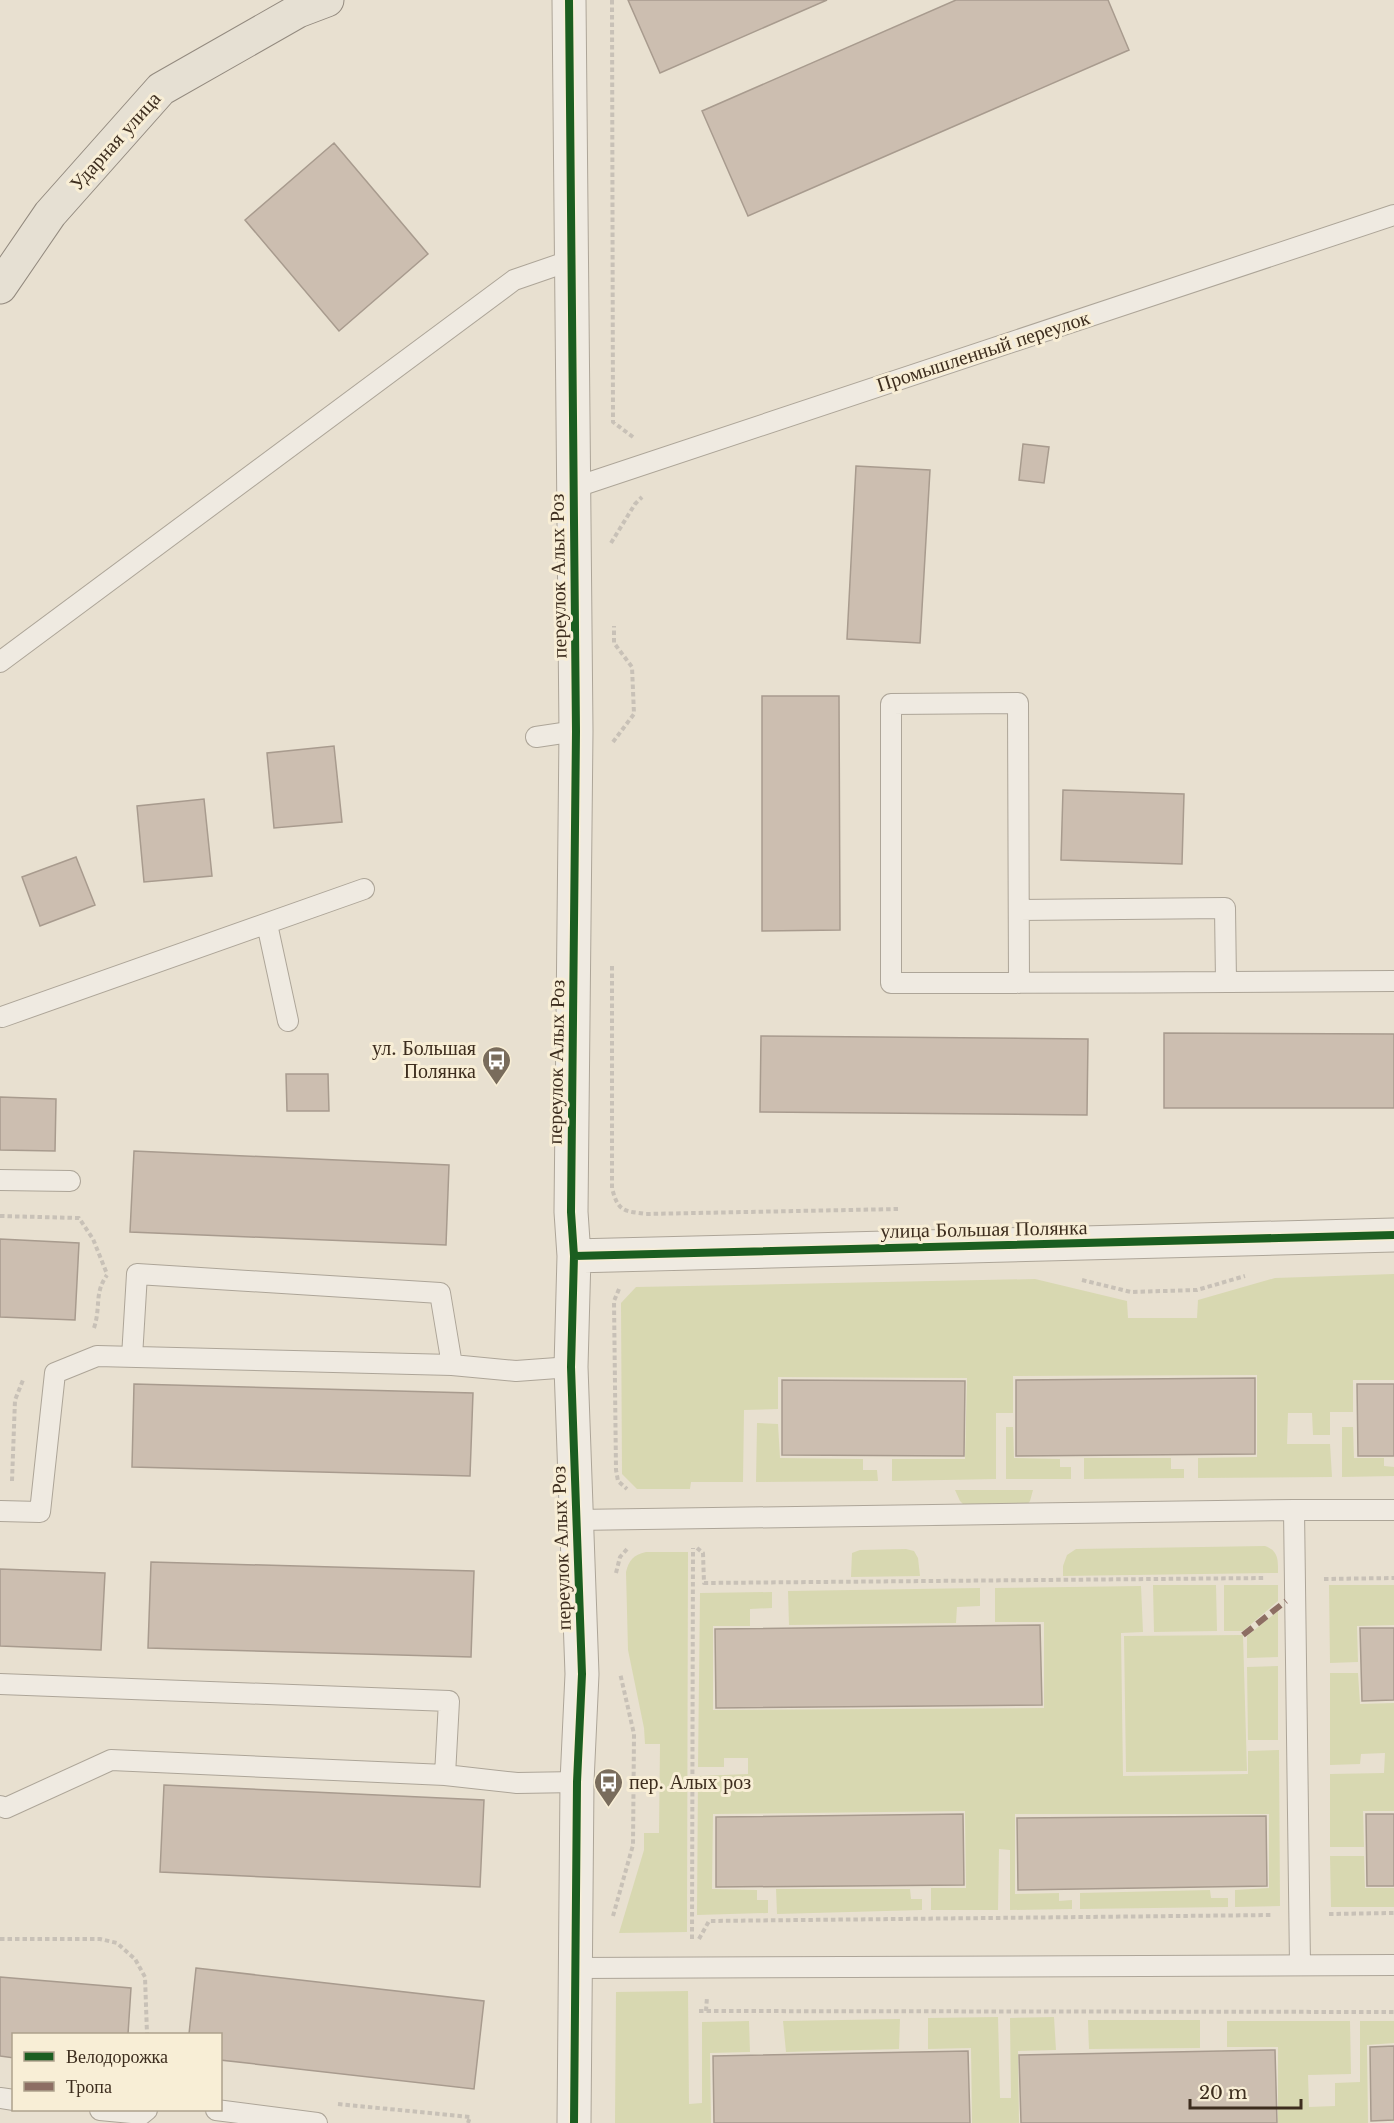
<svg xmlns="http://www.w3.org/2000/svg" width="1394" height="2123" font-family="'Libre Baskerville',serif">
  <rect width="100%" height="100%" fill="#e8e0d0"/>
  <path fill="#d8d8b1" d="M1394,1274V1380H1353V1412H1330V1435H1313L1312,1413H1288L1287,1444H1330L1332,1477L1198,1478V1458L1257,1457V1375L1013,1376V1413H996V1479L892,1481V1459H965L967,1378L778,1377V1409L744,1410L743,1482H691L690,1489H637L622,1474L621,1303L636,1287L1035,1279L1127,1301L1128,1318H1197L1198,1300L1275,1278Z
    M757,1423L778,1424L780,1458L863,1459V1470H877L878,1481L756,1482Z
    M1006,1427H1013L1014,1458L1060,1459V1467H1071V1479H1006Z
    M1342,1427H1353L1354,1458H1384V1466L1394,1467V1476L1342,1477Z
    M1084,1458H1171V1469H1184V1478L1084,1479Z
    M955,1490H1033L1030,1501L1026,1506H965L960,1501Z
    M1265,1546C1279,1551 1278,1561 1278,1573L1063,1576V1566L1067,1555L1076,1549Z
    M906,1549L914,1551L918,1558L920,1576L851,1577L852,1553L860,1550Z
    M646,1552H688L687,1932L619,1933L644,1850V1833H659L660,1744H645L644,1728L628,1650L626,1572C629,1560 633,1555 646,1552Z
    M1153,1585H1216L1217,1631L1154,1632Z
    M1224,1585H1278V1601L1243,1631H1224Z
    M1329,1585H1394V1625L1357,1626L1358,1662L1330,1663Z
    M1141,1586L1143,1632L1121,1633L1123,1776L1248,1774V1751L1279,1750L1280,1906L1235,1907V1890L1269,1888V1814H1015V1894L1059,1893V1901L1072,1900V1909L1010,1910V1850L999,1849L998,1910H931V1888H966L965,1811L713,1814L712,1889L757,1890V1900H768V1913L697,1915L698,1776L748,1774V1758H724V1767H698L700,1593L772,1592V1608L750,1609V1626H713V1710L1044,1708V1622H995V1588Z
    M980,1588V1606L957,1607L956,1623L789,1625L788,1591Z
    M1278,1611V1657L1247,1658V1636Z
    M1243,1635L1247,1771L1126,1772L1124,1636Z
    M1278,1666V1740H1248L1247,1667Z
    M1330,1673H1358L1360,1704L1394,1703V1811H1363L1364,1847H1330V1774L1384,1773L1385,1753L1361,1754L1360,1764L1330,1765Z
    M1330,1856H1364L1365,1888H1394V1907H1331Z
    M776,1889H910L911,1899H922V1910L777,1914Z
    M1210,1890L1211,1898H1228V1907L1080,1909V1893Z
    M688,1991L689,2104L702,2103V2022L749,2021L750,2052L710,2053L711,2123H615L616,1992Z
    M998,2017L1000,2098H1011L1010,2018L1054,2017L1056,2050L1018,2051L1019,2123H972L971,2048L928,2049V2018Z
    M900,2019L899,2049L786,2052L783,2021Z
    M1088,2020H1200V2048L1089,2049Z
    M1227,2021H1350L1351,2074L1308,2075L1309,2107L1335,2106V2083L1360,2082V2021H1394V2043L1367,2045L1368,2123H1278V2047H1227Z"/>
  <path fill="#ccbeb0" stroke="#a89b8e" stroke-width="1.5" d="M628,0H827L660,73Z
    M956,0H1108L1129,50L748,216L702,111Z
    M334,143L428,254L339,331L245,220Z
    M1023,444L1049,447L1044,483L1019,480Z
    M856,466L930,470L920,643L847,639Z
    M762,696H839L840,930L762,931Z
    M334,746L342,822L274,828L267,753Z
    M1063,790L1184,794L1182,864L1061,860Z
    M204,799L212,876L144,882L137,806Z
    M76,857L95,905L40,926L22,877Z
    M1164,1033L1394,1034V1108H1164Z
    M761,1036L1088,1039L1087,1115L760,1112Z
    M286,1074H328L329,1111H287Z
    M0,1097L56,1099L55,1151L0,1150Z
    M134,1151L449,1165L446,1245L130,1232Z
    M0,1239L79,1243L75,1320L0,1317Z
    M1255,1378V1454L1016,1456V1380Z
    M782,1380L965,1381L964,1456L782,1455Z
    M134,1384L473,1393L470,1476L132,1467Z
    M1357,1384H1394V1456H1358Z
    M151,1562L474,1571L471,1657L148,1648Z
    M0,1569L105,1573L101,1650L0,1646Z
    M1040,1625L1042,1705L716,1708L715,1629Z
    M1360,1628H1394V1700L1362,1701Z
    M164,1785L484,1800L480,1887L160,1872Z
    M963,1814L964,1885L716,1887V1817Z
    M1366,1814H1394V1886H1367Z
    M1266,1816L1267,1886L1018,1890L1017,1818Z
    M196,1968L484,2001L474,2089L220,2060V2034H189Z
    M0,1977L131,1988L128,2034H14V2058L0,2056Z
    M1394,2046V2120L1371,2121L1370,2047Z
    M1275,2050L1277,2123H1021L1019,2055Z
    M968,2051L970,2123H714L713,2056Z"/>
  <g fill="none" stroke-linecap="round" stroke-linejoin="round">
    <defs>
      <path id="service" d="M573,488L1394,215
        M0,662L514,280L572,260
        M536,737L576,731
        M1019,910L1225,908L1226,982
        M267,924L288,1021
        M1019,983L1018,703L891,704V983C1059,983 1226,982 1394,981
        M2,1017L364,889
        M0,1180L70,1181
        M132,1357L137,1274L440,1293L452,1365
        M1294,1510L1300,1965
        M0,1511L40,1512L55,1373L97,1356L452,1365L516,1371L571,1367
        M575,1520L1294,1510H1394
        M0,1684L449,1701L445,1775
        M0,1806L6,1808L111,1760L445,1775L517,1783L577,1782
        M575,1968L1394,1965
        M0,2098L14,2100
        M100,2110L142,2114L147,2110
        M216,2110L317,2123"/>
      <path id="minor" d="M569,0L576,731L571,1212L574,1256L571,1367L582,1674L577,1782L574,2123
        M574,1256L1394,1235"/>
      <path id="primary" d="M0,287L50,214L161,89L298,11L327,0"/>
    </defs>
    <use href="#service" stroke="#ada598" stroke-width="22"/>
    <use href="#minor" stroke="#ada598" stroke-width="35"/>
    <use href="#primary" stroke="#938a7f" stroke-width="35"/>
    <path stroke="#c8c1b7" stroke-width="4" stroke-dasharray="4.5 3" stroke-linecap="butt" d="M612,0L613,422L633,437
      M611,543L635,504L642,497
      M613,742L634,714L632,667L614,643V626
      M612,966V1188C618,1212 624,1211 646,1214L898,1209
      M0,1216L79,1218L93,1239L107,1274
      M1082,1280L1131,1292L1197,1290L1245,1276
      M619,1289L614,1301L616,1470L618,1481L627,1489
      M94,1328C101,1307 94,1293 107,1275
      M12,1481L15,1400L23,1380
      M697,1548L703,1553L704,1583L1266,1578
      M616,1573L620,1557L628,1548
      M1324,1579L1394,1578
      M1329,1914L1394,1913
      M613,1916L633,1845L634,1734L620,1673
      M0,1939H100L117,1943L135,1959L145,1977L147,2034
      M692,1939L693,1548
      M699,1939L709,1921L1272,1915
      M699,2011L1394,2012
      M706,2011L707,1997
      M338,2104L470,2117L468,2123"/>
    <use href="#service" stroke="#efeae1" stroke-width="20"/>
    <use href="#minor" stroke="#efeae1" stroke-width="33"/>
    <use href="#primary" stroke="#e6e0d3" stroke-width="33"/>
    <path stroke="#8d6e63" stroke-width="6" stroke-dasharray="12 6" stroke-linecap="butt" d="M1243,1635L1286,1601"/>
    <defs>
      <path id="cycleway" d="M569,0L576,731L571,1212L574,1256L571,1367L582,1674L577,1782L574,2123
        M574,1256L1394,1235"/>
    </defs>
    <use href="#cycleway" stroke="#f8eed6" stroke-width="11"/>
    <use href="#cycleway" stroke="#1b5e20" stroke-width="8"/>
  </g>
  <defs>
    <symbol id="bus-pin" viewBox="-11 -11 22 30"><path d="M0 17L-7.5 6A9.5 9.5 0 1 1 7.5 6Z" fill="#796c5c" stroke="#f8eed6"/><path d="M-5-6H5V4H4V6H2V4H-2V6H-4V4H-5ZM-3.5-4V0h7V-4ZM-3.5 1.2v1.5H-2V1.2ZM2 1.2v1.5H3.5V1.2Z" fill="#fff"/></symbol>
  </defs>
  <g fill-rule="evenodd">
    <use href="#bus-pin" x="480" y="1044" width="33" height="45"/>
    <use href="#bus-pin" x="592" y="1766" width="33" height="45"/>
  </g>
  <g text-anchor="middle" stroke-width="6" stroke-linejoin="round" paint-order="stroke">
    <g font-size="20" fill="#3d2d1e" stroke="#f8eed6">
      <text transform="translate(115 141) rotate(-48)" y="7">Ударная улица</text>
      <text transform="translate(983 351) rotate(-18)" y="7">Промышленный переулок</text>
      <text transform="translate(558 576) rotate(-91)" y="7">переулок Алых Роз</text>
      <text transform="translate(556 1062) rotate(-89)" y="7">переулок Алых Роз</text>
      <text transform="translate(984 1229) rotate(-1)" y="7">улица Большая Полянка</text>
      <text transform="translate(561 1548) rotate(-92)" y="7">переулок Алых Роз</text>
    </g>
    <g font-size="20" fill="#3d2d1e" stroke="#f8eed6" text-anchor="end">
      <text x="476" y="1055">ул. Большая<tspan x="476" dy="23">Полянка</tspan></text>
      <text x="629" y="1789" text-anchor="start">пер. Алых роз</text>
    </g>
  </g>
  <rect x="12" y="2033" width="210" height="78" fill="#f8eed6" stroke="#ada18c" stroke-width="1.5"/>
  <rect x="24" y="2052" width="30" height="9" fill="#1b5e20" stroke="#ada18c" stroke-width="1.5"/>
  <text x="66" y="2063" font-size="18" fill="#3d2d1e">Велодорожка</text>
  <rect x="24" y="2082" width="30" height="9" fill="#8d6e63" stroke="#ada18c" stroke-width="1.5"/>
  <text x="66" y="2093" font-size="18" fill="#3d2d1e">Тропа</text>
  <path d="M1190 2099v9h111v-9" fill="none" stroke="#3d2d1e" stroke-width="3"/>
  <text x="1199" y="2099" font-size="18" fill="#3d2d1e" stroke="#f8eed6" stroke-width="4.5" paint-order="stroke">20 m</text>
</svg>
